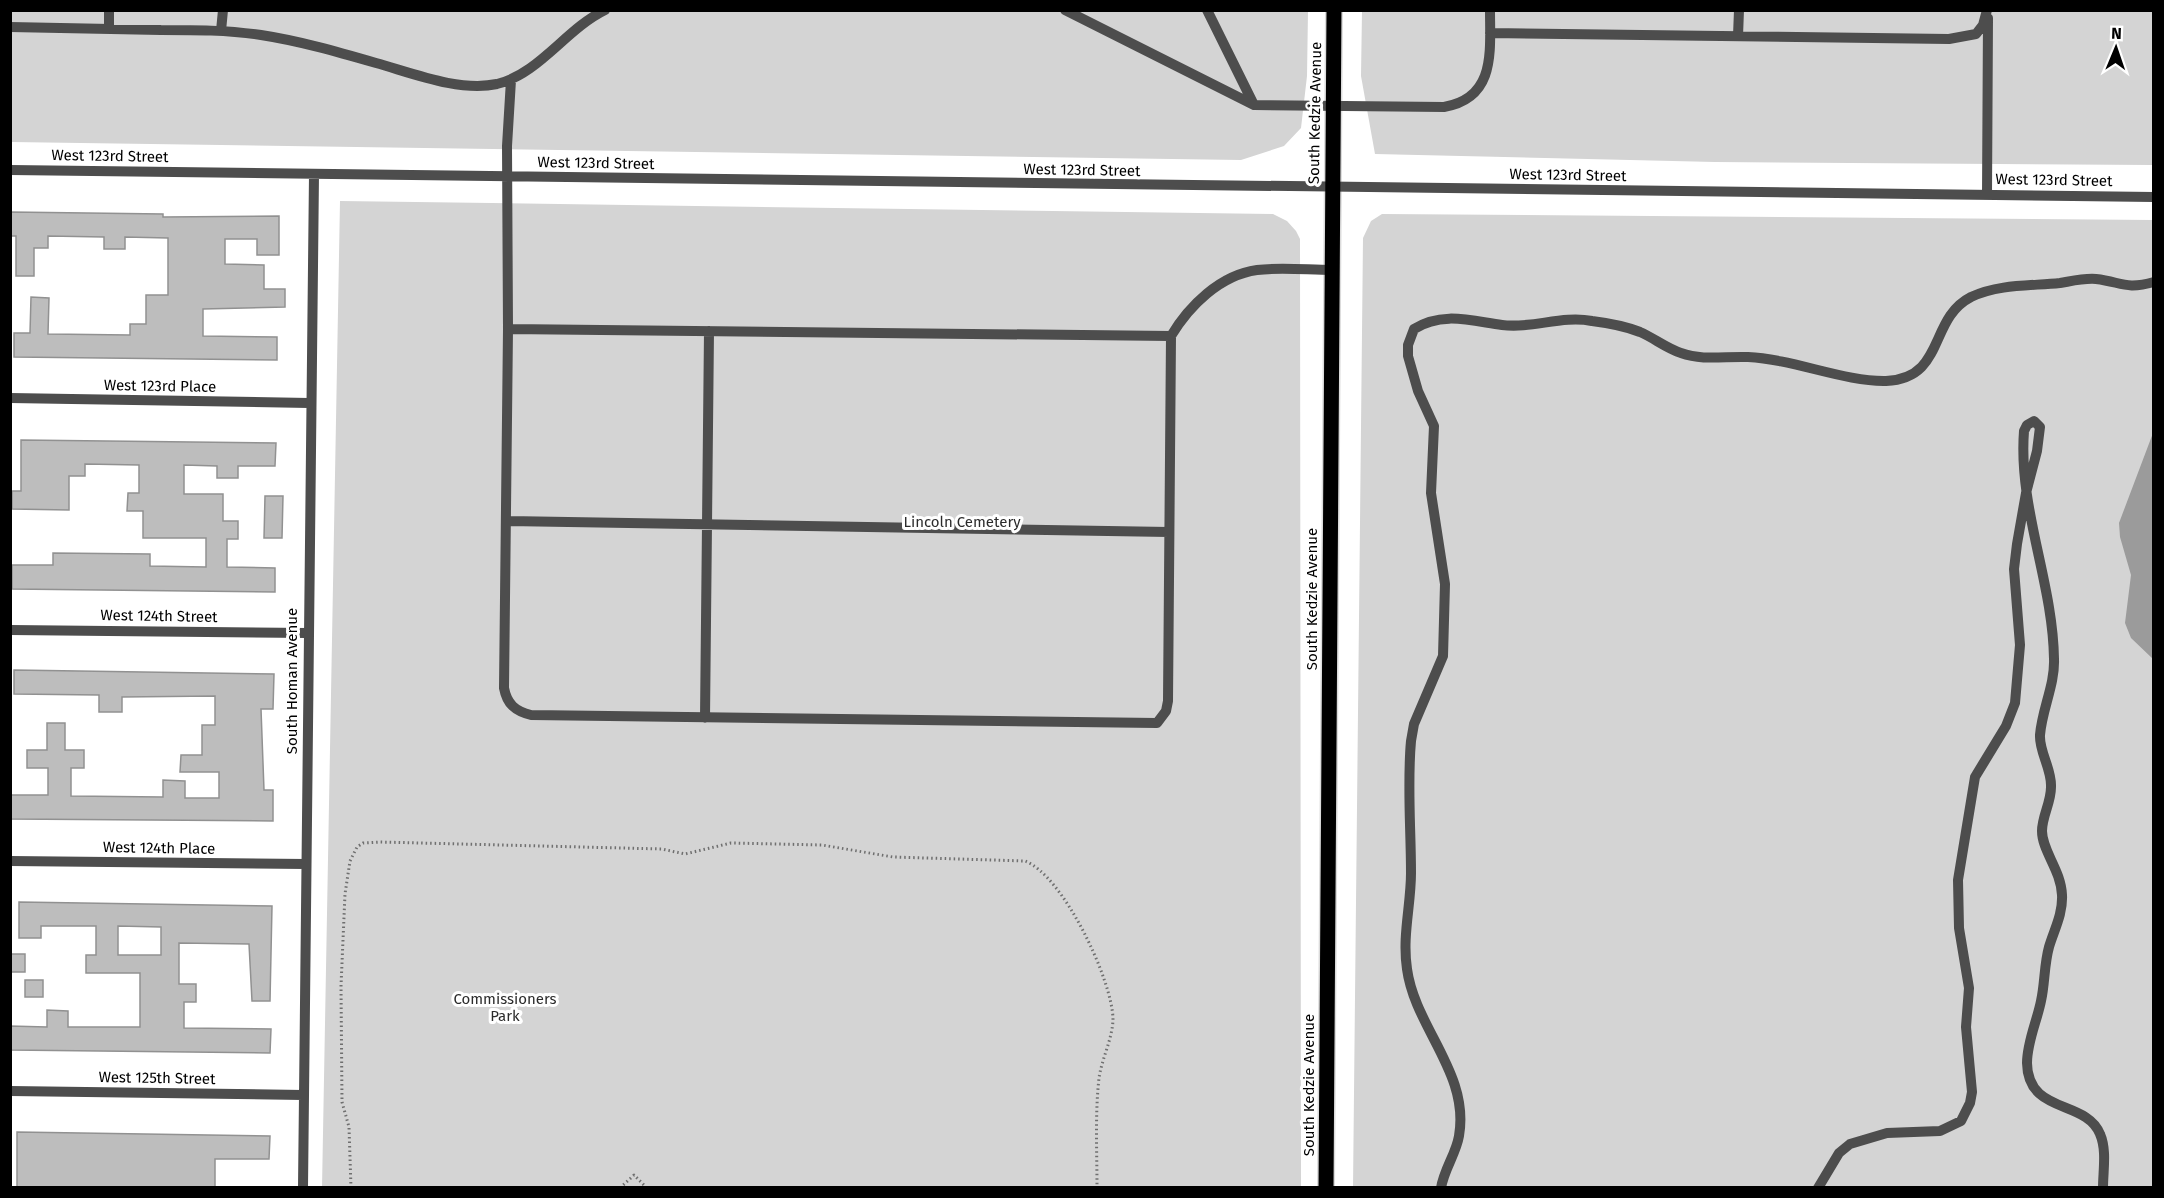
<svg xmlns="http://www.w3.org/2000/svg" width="2164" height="1198" font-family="'Fira Sans',sans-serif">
  <rect width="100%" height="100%" fill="#fff"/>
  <path fill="#d4d4d4" d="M11,11H1308L1307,76L1301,128L1284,146L1241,160L11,142Z
    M1362,11H2153V165L1715,162L1375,154L1361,76Z
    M340,201L1273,214L1287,221L1296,231L1300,239L1301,1187L322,1188Z
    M1382,214L2153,220V1187L1353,1188L1363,238L1371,221Z"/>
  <path fill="#9b9b9b" d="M2153,433L2154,659H2153L2131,638L2125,623L2131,575L2120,537L2119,523Z"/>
  <path fill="#bdbdbd" stroke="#919191" stroke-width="1.5" fill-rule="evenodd" d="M10,212L163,214V217L279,216V255H257V239H225V264L264,265V289H285V307L203,309V336L277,337V360L14,357V333H30L31,297L49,298L48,334L130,335V324H146V295H168V238L125,237V249H104V237L48,236V248H34V276H16V236H10Z
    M21,440L276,443L275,466H238V478H217V466L184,465V494H223V521H238V539H227V567L275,568V592L12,589V565H53V553L150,554V566L206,567V538H143V511H127L128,493H139V465L85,464V476H69V510L12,509V491H21Z
    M265,496H283L282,538H264Z
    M14,670L274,674L273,709H261L264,790H273V821L10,819V795H48V768H27V750H47V723H65V750H84V768H71V796L163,797V780L185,781V798H219V772H180L181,755H202V725H215V696L122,697V712H99V695L14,694Z
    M19,902L272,906L270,1001H252L249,944L179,943V984H196V1002H184V1028L271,1029L270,1053L10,1050V1026L47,1027V1010L68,1011V1027H140V973H86V955H96V926H41V938H19ZM118,926L161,927V955H118Z
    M10,954H25V972H10Z
    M25,980H43V997H25Z
    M17,1132L270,1136L269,1159H215V1188H17Z"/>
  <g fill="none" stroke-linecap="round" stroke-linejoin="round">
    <defs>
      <path id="major" d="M1326,1188L1334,10"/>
    </defs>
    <use href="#major" stroke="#dbdbdb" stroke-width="18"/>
    <path stroke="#6f6f6f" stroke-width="3" stroke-dasharray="1.5 3" stroke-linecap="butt" d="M351,1188L349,1127L342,1102L341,986L345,894L350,861L357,847L363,843L380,842L662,849L685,854L731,843L822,845L893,857L1025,861C1063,875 1113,981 1113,1020C1112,1040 1102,1058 1099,1078C1095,1114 1097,1151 1097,1188
      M620,1188L634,1175L647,1188"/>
    <path stroke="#4d4d4d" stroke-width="10" d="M1065,10L1254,105L1444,107C1496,98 1490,52 1490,10
      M1207,10L1254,105
      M10,27C61,28 111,29 161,30C194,30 228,30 261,35C300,41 338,52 376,63C412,73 459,92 497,84C539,74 566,29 605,10
      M109,29V10
      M221,31L223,10
      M1490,33L1949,39L1976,34L1983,25L1987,10
      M1738,36L1739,10
      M511,80L507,146L508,329L504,688C507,704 515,711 531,715L1157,723L1166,711L1168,701L1171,336C1189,306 1220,275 1257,270C1281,267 1308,270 1332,270
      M10,170L2154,197
      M1987,195L1988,18
      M508,329L1171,336
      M10,398L309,403
      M506,521L1169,532
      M10,630L307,633
      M705,718L709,331
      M10,861L306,864
      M10,1091L303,1095
      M303,1188L314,174
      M1441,1188C1444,1169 1456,1154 1459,1136C1470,1073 1415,1028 1407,969C1402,936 1411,905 1411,873C1411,829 1407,784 1411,741L1414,724L1443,656L1445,584L1431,493L1434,426L1418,391L1408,356V345L1414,329C1442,311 1472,321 1502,325C1532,329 1562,315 1592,321C1608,323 1625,326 1640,332C1654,338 1666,348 1681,353C1703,361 1725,356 1748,357C1793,359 1845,382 1886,381C1946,378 1928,319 1971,297C1999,284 2030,286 2060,283C2072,281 2084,278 2096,279C2122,282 2125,290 2154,282
      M1818,1188L1839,1153L1850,1144L1887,1133L1940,1131L1961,1121L1970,1103L1972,1092L1966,1027L1969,988L1959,928L1958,880L1975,777L2006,726L2015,703L2020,645L2014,569L2017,544L2026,493L2037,451L2040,427L2034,421L2027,425L2024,431C2018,508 2053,582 2054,659C2055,685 2042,709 2040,735C2039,752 2052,769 2051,787C2051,803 2042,816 2042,831C2042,851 2061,870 2062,895C2063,914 2054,930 2049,947C2044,965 2045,983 2041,1001C2037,1021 2027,1042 2027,1063C2028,1115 2086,1099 2100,1134C2107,1150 2103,1171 2103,1188"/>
    <use href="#major" stroke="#000" stroke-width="15"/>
  </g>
  <g text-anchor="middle" stroke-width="6" stroke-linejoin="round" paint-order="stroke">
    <g font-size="15" fill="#000" stroke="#fff">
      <text transform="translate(1315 113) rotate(-89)" y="5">South Kedzie Avenue</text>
      <text transform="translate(110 156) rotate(1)" y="5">West 123rd Street</text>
      <text transform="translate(596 163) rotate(1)" y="5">West 123rd Street</text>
      <text transform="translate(1082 170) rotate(1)" y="5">West 123rd Street</text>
      <text transform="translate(1568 175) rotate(1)" y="5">West 123rd Street</text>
      <text transform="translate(2054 180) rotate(1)" y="5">West 123rd Street</text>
      <text transform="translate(160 386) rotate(1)" y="5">West 123rd Place</text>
      <text transform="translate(1312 599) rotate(-90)" y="5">South Kedzie Avenue</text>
      <text transform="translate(159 616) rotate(1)" y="5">West 124th Street</text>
      <text transform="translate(292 681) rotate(-90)" y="5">South Homan Avenue</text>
      <text transform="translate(159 848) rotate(1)" y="5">West 124th Place</text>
      <text transform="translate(157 1078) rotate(1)" y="5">West 125th Street</text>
      <text transform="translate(1309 1085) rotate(-90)" y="5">South Kedzie Avenue</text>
    </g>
    <g font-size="15" fill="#2b2b2b" stroke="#fff">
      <text x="962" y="527">Lincoln Cemetery</text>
      <text x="505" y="1004">Commissioners<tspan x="505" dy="17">Park</tspan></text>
    </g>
  </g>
  <rect width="2164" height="1198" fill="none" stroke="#000000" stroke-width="24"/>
  <g transform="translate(2116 48) rotate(2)" stroke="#ffffff" stroke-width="4.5" paint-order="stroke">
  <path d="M0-4.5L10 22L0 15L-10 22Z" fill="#000000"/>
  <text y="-9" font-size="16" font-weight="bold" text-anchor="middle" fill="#000000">N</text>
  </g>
</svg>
